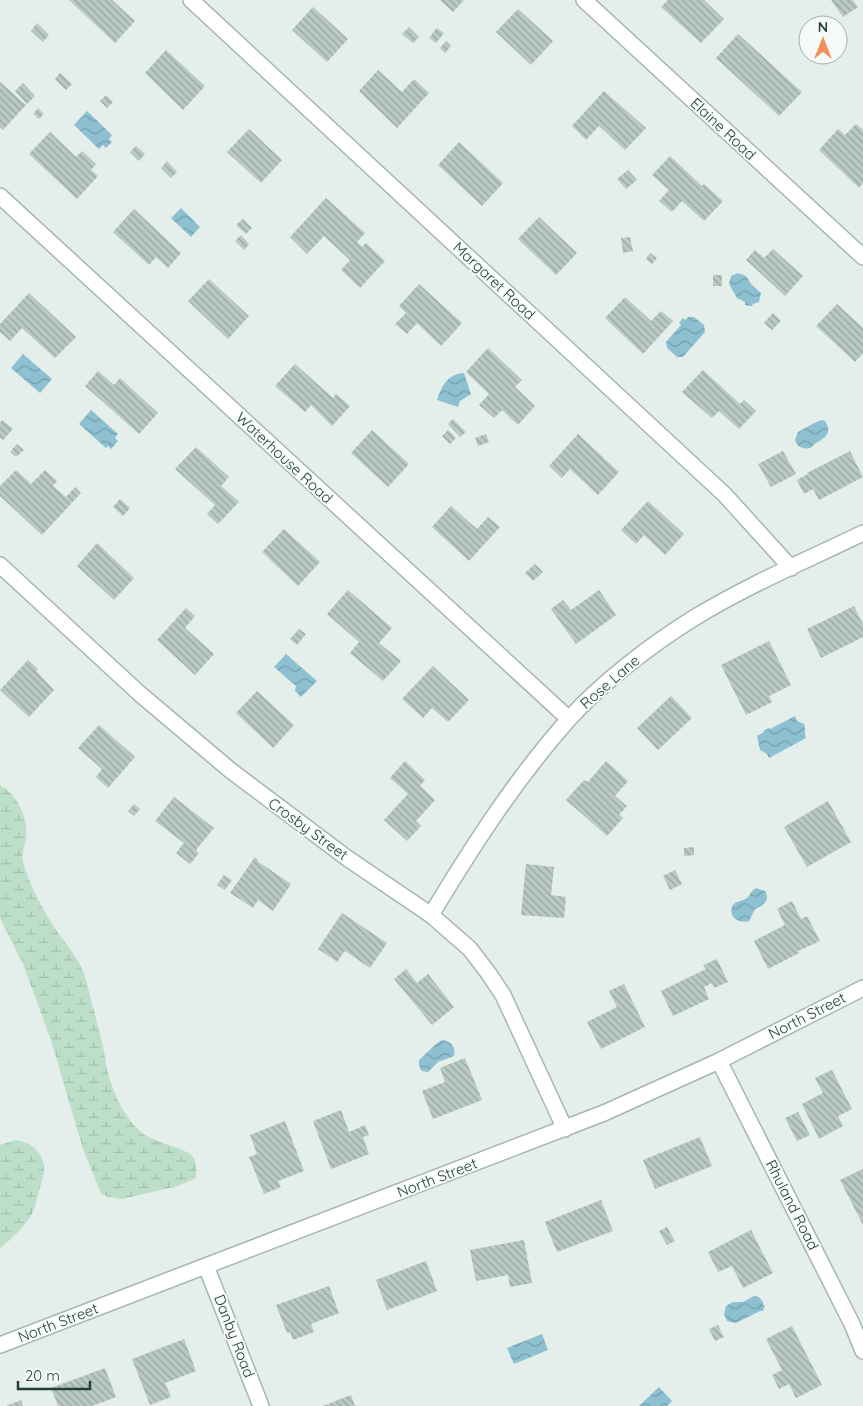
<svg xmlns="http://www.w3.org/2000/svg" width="863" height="1406" font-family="Quicksand,sans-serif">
  <defs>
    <pattern id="wetland-marsh" width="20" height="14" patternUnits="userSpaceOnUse" patternTransform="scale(1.25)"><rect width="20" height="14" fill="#bddec9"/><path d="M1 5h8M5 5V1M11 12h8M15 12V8" fill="none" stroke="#a2c0ad"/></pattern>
    <pattern id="water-waves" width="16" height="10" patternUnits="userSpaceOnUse" patternTransform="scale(1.25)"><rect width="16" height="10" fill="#8dc1d2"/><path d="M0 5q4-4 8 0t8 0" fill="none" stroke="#739eab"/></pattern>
    <pattern id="building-back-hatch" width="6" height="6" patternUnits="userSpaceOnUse" patternTransform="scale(1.25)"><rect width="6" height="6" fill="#b9c9c4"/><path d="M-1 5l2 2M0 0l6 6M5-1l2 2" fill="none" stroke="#96a5a0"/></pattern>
  </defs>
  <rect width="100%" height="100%" fill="#e4eeea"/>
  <path fill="url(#wetland-marsh)" d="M0,785C18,795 29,819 26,840C24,847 21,855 23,862C29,885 42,907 54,927C64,942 76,955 83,971C88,984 90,998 94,1011C97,1025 102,1038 104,1052C106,1059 106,1067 108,1074C115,1096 124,1118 142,1133C154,1143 190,1148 194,1159C197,1165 196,1172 196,1178L178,1186L122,1199L108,1197L101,1193L83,1149L51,1040L23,964L0,918Z
    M16,1140C30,1142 44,1153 44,1168C44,1177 40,1187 38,1195C36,1201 35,1208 32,1214C23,1228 13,1238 0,1248V1145Z"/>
  <path fill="url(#water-waves)" d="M87,111L112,135L109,139L112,142L106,148L103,145L99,149L74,125Z
    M181,208L200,227L191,237L171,218Z
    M738,273L746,276L751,284L761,293L759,302L753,304L752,306L745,305V302L737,298L729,284L731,276Z
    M688,317H694L704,325L705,332L683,357H677L667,348L666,342L681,325L679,323L683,318L685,320Z
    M23,354L52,379L40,393L11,368Z
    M464,373L471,394L460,401L458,407L437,400C442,386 447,374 464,373Z
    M91,410L118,434L115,438L118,441L111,449L108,446L106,448L79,424Z
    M822,420L825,421C833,432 825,438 816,443C814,444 812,447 810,448C804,450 797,447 795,440L798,432C804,429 816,421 822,420Z
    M286,654L317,681L301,697L295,691L296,686L274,667Z
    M795,716L797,721L804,724C806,729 804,733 806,738L769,758L767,754L760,750L757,736L764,732L763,731L769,728L770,729Z
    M756,888L765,891C771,901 763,905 755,909L749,921C741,924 728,918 732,907C734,901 740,902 745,899C750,897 750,891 756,888Z
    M442,1040C451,1041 456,1047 454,1056L438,1062L428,1072L422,1071L419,1066V1060L436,1044Z
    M754,1296L759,1297L763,1302V1305H765L763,1311H760L738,1322L735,1323L727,1321L724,1314L726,1306L733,1302H743Z
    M542,1334L548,1350L514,1364L507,1348Z
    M659,1387L672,1401L667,1406H639Z"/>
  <path fill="url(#building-back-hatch)" d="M69,0H112L135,21L115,43Z
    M440,0H464L453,12Z
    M668,0H704L724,19L701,43L661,7Z
    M831,0H853L858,7L843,17Z
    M313,7L348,39L327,62L292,30Z
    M518,9L553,41L531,65L496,32Z
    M37,23L49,35L43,42L31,31Z
    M409,27L419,37L413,43L402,34Z
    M437,28L444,33L436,43L429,38Z
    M738,34L802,92L779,116L716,58Z
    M446,41L451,46L445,53L440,48Z
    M166,50L205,86L183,110L145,73Z
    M378,70L402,92L414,79L429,93L397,128L359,91Z
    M60,73L72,84L66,90L55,79Z
    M0,82L26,105L3,130L0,127Z
    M23,83L35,96L27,104L15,91Z
    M604,91L646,128L625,150L599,126L586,140L572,126Z
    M106,95L113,102L107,108L100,101Z
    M38,108L44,114L39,119L33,114Z
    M856,124L863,130V183L859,188L819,150L838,129L845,135Z
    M249,129L282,160L261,183L227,152Z
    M50,132L76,157L82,151L96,164L91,170L98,176L77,199L29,154Z
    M459,142L503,183L482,206L438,165Z
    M136,146L145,154L139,161L130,152Z
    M670,156L702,186L704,184L723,201L704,221L682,201L672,212L659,201L669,190L652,175Z
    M167,161L177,172L171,178L161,168Z
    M628,170L637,180L626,189L617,179Z
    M326,198L365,233L357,242L362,247L366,243L385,261L360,288L341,270L350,260L324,236L307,254L290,237Z
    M134,209L181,253L168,268L156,257L149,265L113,232Z
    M539,217L577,253L556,275L518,239Z
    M243,219L252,228L246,234L236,225Z
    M241,235L249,244L244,250L235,241Z
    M630,237L633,251L623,253L621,238Z
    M773,249L803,276L785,296L746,260L755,250L764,258Z
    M650,253L657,258L652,264L646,259Z
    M713,275H722V286H713Z
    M209,279L249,316L228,339L188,301Z
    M419,284L462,323L441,346L417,323L407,334L395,324L406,313L399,306Z
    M29,293L76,337L55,358L22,328L10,341L0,332V324Z
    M625,297L651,321L661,311L673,321L643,354L605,318Z
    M837,304L863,328V353L855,362L816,326Z
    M773,313L781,321L772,330L764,323Z
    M488,348L522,380L515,387L535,406L518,425L502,410L494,418L479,405L489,394L466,372Z
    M295,364L333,398L336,394L350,406L332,426L311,405L305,412L275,386Z
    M703,370L740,404L744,400L756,411L739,429L719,411L712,418L682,392Z
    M98,371L114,385L120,378L158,413L139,434L85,386Z
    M453,419L466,432L460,437L448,424Z
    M2,420L13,429L3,440L0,438V423Z
    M372,430L409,464L388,487L351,453Z
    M448,430L456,438L450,444L442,436Z
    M486,434L489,442L478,446L475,438Z
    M578,434L619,472L598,495L570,469L562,478L549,466Z
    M17,444L24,450L16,457L10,452Z
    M196,447L229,477L221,486L239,502L218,524L207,514L215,505L175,469Z
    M783,451L796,474L771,487L758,464Z
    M850,451L863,477L819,500L813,489L804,494L797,480L808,474L807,473Z
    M16,470L31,484L45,470L57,481L53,486L66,497L75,487L81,493L42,535L0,496V486Z
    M120,499L130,508L123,516L113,507Z
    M648,501L684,534L665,555L644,535L636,544L621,530Z
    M451,506L477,529L488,517L500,527L469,561L432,527Z
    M284,529L320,562L298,586L262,552Z
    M97,543L134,578L114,600L77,566Z
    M535,564L543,572L533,581L525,573Z
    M348,590L392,628L379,643L401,661L383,681L350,653L359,642L327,614Z
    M599,590L616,615L576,644L551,609L563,600L571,610Z
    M854,606L863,624V637L821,658L807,629Z
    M186,608L195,616L185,628L214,654L195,675L157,640Z
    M299,629L306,634L297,645L290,639Z
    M769,641L791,685L769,696L772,702L746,715L721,665Z
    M28,660L38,669L36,671L54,690L29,717L0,690Z
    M433,666L469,700L448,722L432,708L423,718L402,699Z
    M257,691L294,725L273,748L236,713Z
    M671,696L692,718L658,750L637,728Z
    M99,725L135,757L108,788L96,777L102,769L78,748Z
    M405,761L425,780L420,786L435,800L416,821L421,826L407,841L384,820L408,794L390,778Z
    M606,761L628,781L615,796L627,806L619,815L623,818L607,836L566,800L584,780L588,782Z
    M174,797L214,828L196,850L199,853L190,864L176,853L184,843L155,821Z
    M828,801L851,842L807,867L784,827Z
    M134,804L140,809L134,816L128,811Z
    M694,847V855L684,856V848Z
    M255,857L258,860L257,861L291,884L273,911L258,900L253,908L230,893Z
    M526,864L554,867L551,895L566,897L564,918L521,915Z
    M675,870L682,884L670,890L663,876Z
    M224,875L232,880L225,890L217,885Z
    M792,901L801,919L807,916L820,941L798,951L799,953L768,969L754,941L785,925L777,909Z
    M342,913L387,943L370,968L345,951L337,962L318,949Z
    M717,959L728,982L714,988L712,983L704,987L709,999L673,1016L661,991L706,969L703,965Z
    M406,969L417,983L428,974L454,1007L432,1025L394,979Z
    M624,984L645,1027L601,1049L587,1022L617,1007L609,991Z
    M465,1058L482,1100L433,1119L422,1091L445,1082L440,1068Z
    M832,1070L852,1109L838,1116L843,1126L819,1139L802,1104L823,1093L815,1078Z
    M341,1110L349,1132L365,1125L369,1135L363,1137L369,1154L331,1169L313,1121Z
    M798,1112L810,1135L797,1141L785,1118Z
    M285,1121L304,1171L278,1181L281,1187L264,1194L249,1157L257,1154L250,1135Z
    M700,1137L712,1166L655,1189L643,1160Z
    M863,1169V1225L840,1180Z
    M601,1200L613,1231L557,1252L545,1222Z
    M667,1227L675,1241L667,1245L659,1231Z
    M751,1230L773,1273L743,1288L732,1266L718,1272L708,1252Z
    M524,1240L532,1283L510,1287L508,1275L476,1281L470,1250Z
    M426,1261L437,1291L387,1310L376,1280Z
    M329,1286L339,1313L311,1324L314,1332L293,1340L290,1332L287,1333L276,1305Z
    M718,1325L724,1337L715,1341L709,1329Z
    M792,1326L822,1385L796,1398L789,1384L779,1389L772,1375L782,1370L766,1339Z
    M184,1339L196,1371L165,1383L171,1397L150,1405L132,1359Z
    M105,1368L116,1397L92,1406H58L51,1388Z
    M351,1395L355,1406H323Z
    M21,1400L23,1406H6Z"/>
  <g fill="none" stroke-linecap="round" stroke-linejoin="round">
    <defs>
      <path id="minor" d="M191,0L725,495L791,568
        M584,0L863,257
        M0,196L569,719
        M0,565L140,694L230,770L347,858L431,915L470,949L489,974L503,995L565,1129
        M431,915C472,847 515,780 568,720C601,683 652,644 694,618C748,585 807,560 863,533
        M719,1061L852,1324L863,1351
        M206,1266L261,1406
        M0,1345L604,1113L719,1061L863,988"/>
    </defs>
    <use href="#minor" stroke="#a6b6b2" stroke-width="18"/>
    <use href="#minor" stroke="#fff" stroke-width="15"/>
  </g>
  <g text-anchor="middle" stroke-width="4" stroke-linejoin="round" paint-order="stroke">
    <g font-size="15" fill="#23403a" stroke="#f5faf8">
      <text transform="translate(723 129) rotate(43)" y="5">Elaine Road</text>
      <text transform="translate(494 281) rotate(43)" y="5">Margaret Road</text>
      <text transform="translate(284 458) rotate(43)" y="5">Waterhouse Road</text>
      <text transform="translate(610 682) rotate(-41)" y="5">Rose Lane</text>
      <text transform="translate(308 829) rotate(36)" y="5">Crosby Street</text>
      <text transform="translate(807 1016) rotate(-27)" y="5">North Street</text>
      <text transform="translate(437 1178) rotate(-21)" y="5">North Street</text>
      <text transform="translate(792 1205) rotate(63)" y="5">Rhuland Road</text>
      <text transform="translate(58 1323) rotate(-21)" y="5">North Street</text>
      <text transform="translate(234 1336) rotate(69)" y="5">Danby Road</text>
    </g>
  </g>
  <g transform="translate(823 40)"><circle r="24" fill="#f5faf8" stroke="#a1b0ac"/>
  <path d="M0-4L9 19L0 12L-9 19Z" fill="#f2905e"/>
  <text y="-8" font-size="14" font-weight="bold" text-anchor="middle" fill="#23403a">N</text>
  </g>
  <path d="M18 1381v8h72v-8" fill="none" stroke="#23403a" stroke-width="2.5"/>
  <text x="25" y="1381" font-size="15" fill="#23403a" stroke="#f5faf8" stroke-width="4" paint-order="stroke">20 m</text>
</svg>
